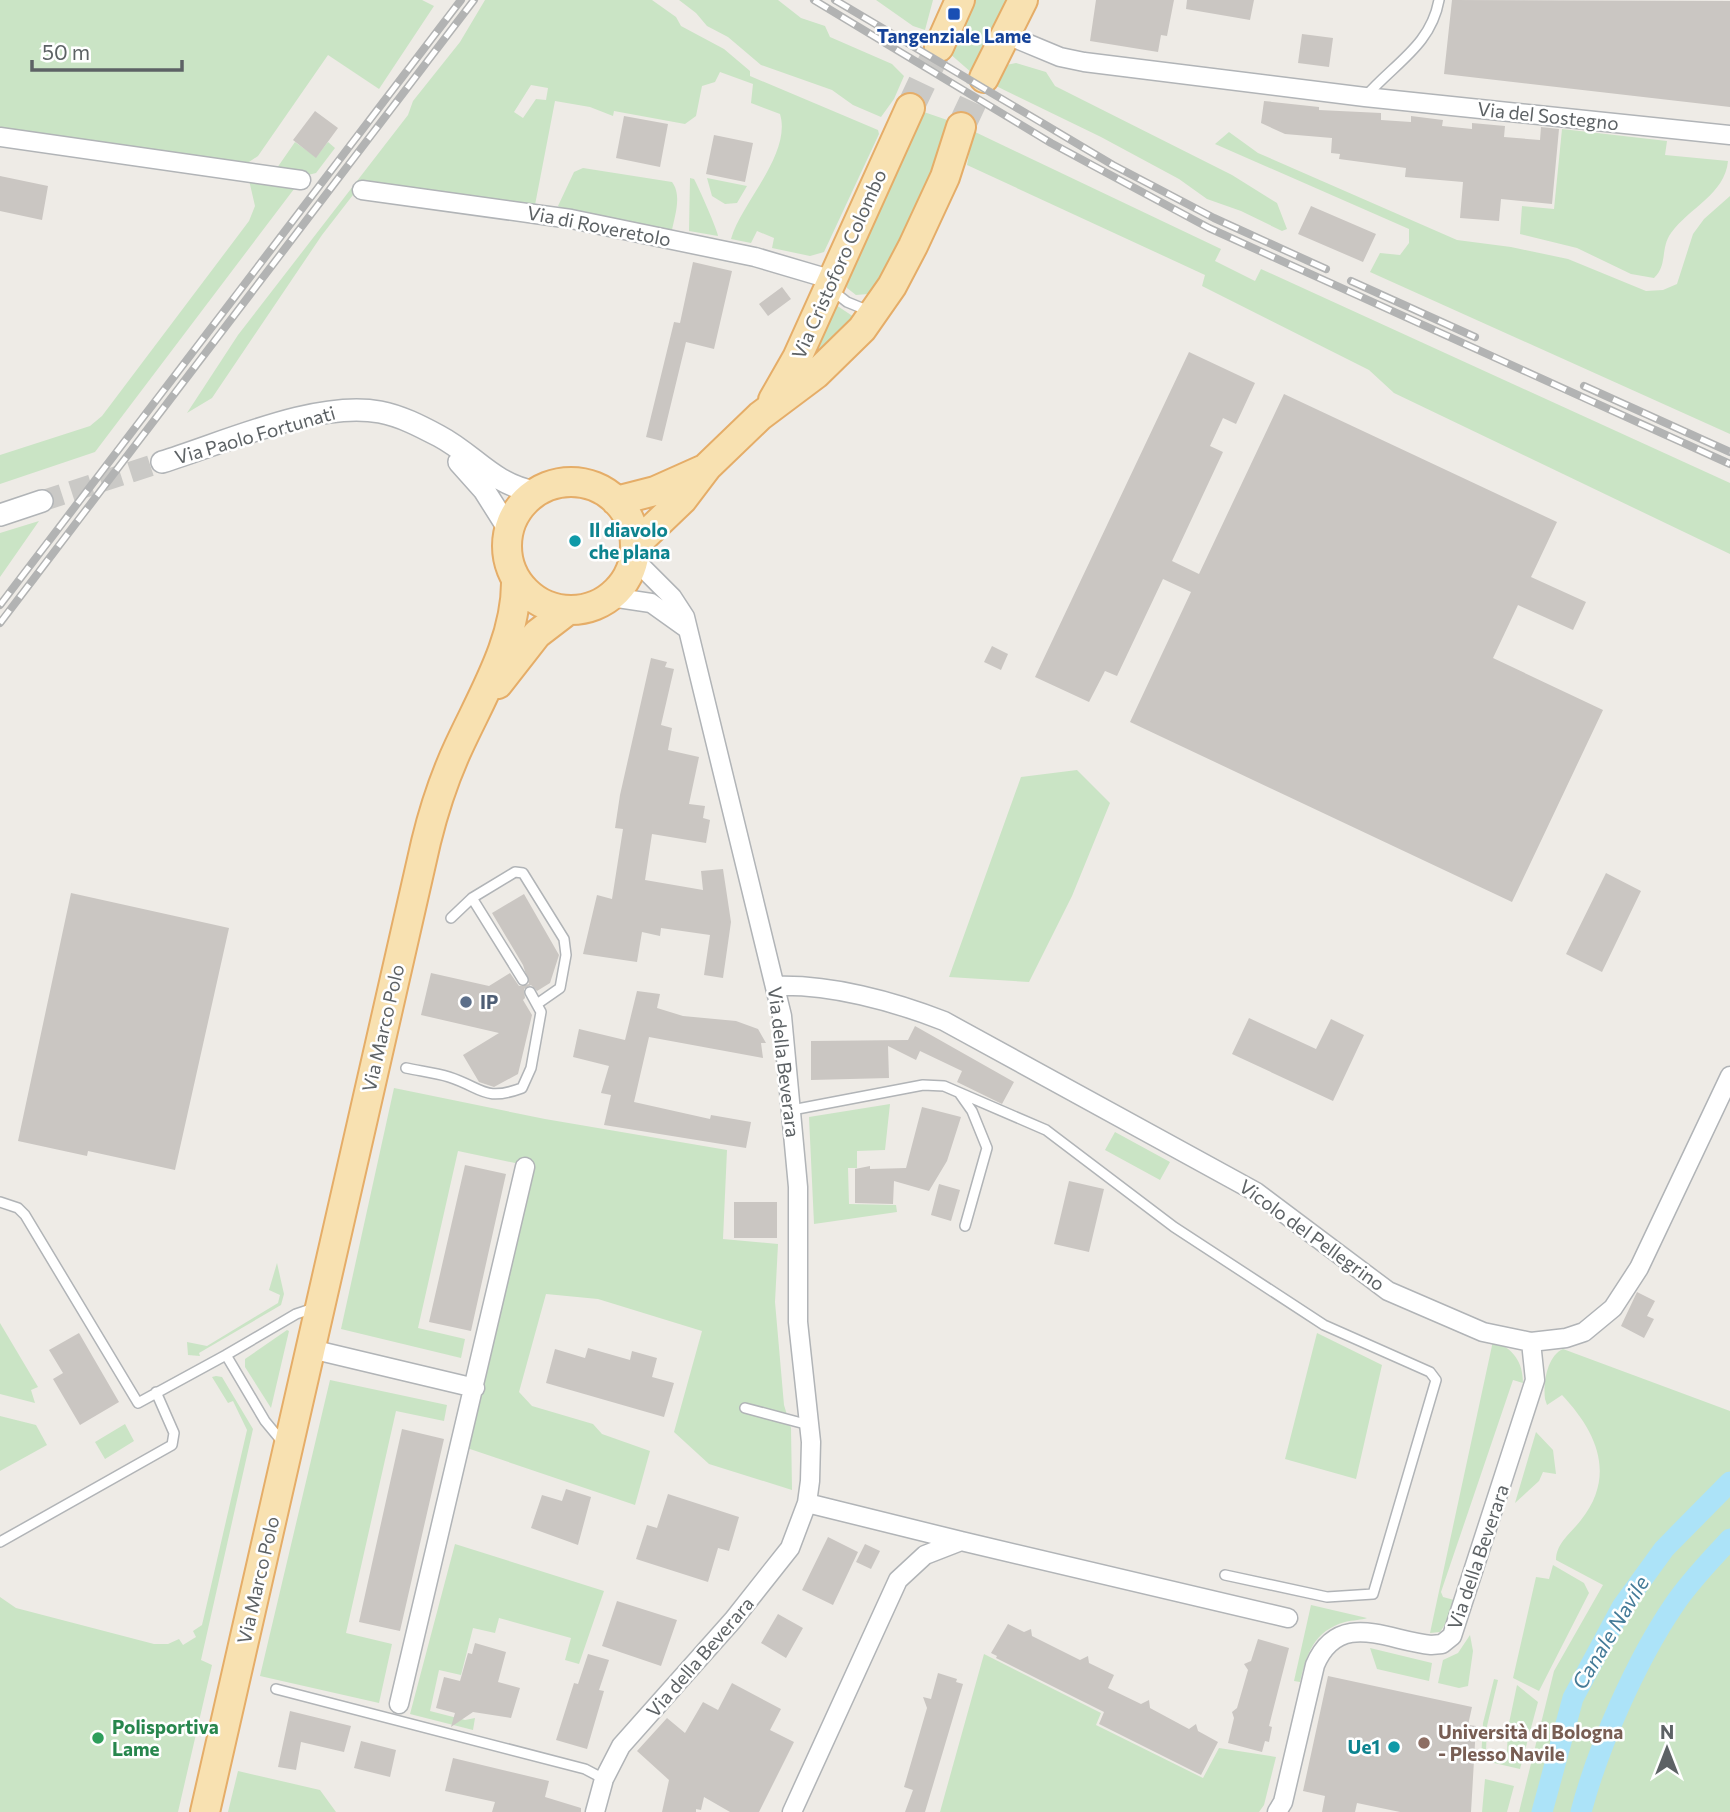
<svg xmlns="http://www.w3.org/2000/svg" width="1730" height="1812" font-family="Commissioner,sans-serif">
  <rect width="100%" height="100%" fill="#eeebe6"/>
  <path fill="#cae4c5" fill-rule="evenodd" d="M0,0H422L434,6L379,89L328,55L258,156L246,164L0,131Z
    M485,0H652L676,17L681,26L724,49L750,71V76L878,130L879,134L824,252L810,256L772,248L774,238L757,231L751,243L731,239C741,203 792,154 780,114L751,103L753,84L720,72L715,82L702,86L696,116L685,124L614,111L613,116L590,107L555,101L535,205L363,182L322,235L212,398L187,413L238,335L408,115L413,101L460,42ZM531,85L548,88L546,100L536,99L523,118L514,112Z
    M679,0H778L801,18L825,26L830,37L892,64L904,76L894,99L881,117L853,105L832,90L761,65L728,37L707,26L696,13Z
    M876,0H933L925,30L913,26Z
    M974,0H1010L972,73L949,53Z
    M1016,63L1046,72L1055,86L1232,175L1277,203L1287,229L1282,231L1241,211L1207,199L1179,179L1101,137L994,85L1006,65Z
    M921,111L956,123L879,281L868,294L856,295L847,288L846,280Z
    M1562,129L1667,141L1665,155L1728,161C1725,194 1689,208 1671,233C1660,248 1668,265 1654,278L1631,274L1577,248L1520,234L1522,206L1554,209Z
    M973,131L1221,249L1215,261L1255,281L1261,269L1730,483V554L1394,393L1369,370L1202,286L1205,275L967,165Z
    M1229,132L1258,153L1457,240L1511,247L1568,259L1646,291L1663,290L1677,284L1693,234L1704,219L1730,196V434L1370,272L1380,253L1400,255L1409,243V229L1215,144Z
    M295,142L316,157L328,142L335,148L316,173L308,175L277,168Z
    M583,168L672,182C682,195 675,215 672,230L562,209L558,206L574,172Z
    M690,178L694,179C698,186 718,231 718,236L689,231Z
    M707,178L747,186L737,203L725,204L712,196Z
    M249,180L293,185L294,189L95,452L0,484V455L90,426L102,416L249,221L255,206Z
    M836,305L854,317L815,356L814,354Z
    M39,521L0,577V533Z
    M1077,770L1110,803L1072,896L1029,982L949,977L1021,777Z
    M394,1088L545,1119L727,1150L723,1239L778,1244L775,1302L784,1405L791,1428L792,1490L709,1464L674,1432L702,1331L598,1299L546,1294L519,1392L532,1406L593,1424L602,1434L650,1451L635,1505L467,1448L534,1167L458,1151L418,1328L465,1339L461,1358L341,1329Z
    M890,1104L885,1150L857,1151V1168H848L849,1204L896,1205L897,1212L814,1224L809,1117Z
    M1115,1132L1170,1162L1160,1180L1105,1150Z
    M277,1263L284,1294L281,1305L199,1353L200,1356L188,1355L187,1342L207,1346L278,1303L280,1295L269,1290Z
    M0,1323L38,1387L31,1390L35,1403L0,1394Z
    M287,1330L289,1331L271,1408L245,1367V1359Z
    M1317,1333L1382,1365L1356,1479L1285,1459Z
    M1493,1341C1513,1348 1523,1362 1523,1383L1513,1380L1441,1592L1443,1597L1454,1600L1446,1623L1440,1632L1430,1633Z
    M1563,1349L1730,1411V1812H1519L1554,1671L1603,1585L1556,1560C1556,1543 1572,1532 1581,1520C1617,1475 1596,1431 1562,1395L1547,1405L1545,1399C1543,1383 1547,1356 1563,1349Z
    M216,1376L222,1377L253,1429L201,1660L212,1665L178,1812H0V1597L16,1608L154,1644H168L179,1639L183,1645L196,1637L193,1631L202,1625L247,1430L233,1401L228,1403L212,1377Z
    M330,1380L447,1405L444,1421L396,1411L346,1633L392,1644L379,1703L260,1676Z
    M0,1416L36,1425L47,1445L0,1471Z
    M125,1424L134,1441L105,1459L95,1442Z
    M1536,1432L1553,1450L1556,1474L1543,1472L1539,1481L1515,1503Z
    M455,1544L604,1591L579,1664L565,1660L571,1638L499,1618L495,1633L473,1628L461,1675L439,1670L430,1711L465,1720L475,1718L473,1730L410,1714Z
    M1553,1565L1584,1583L1589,1593L1539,1691L1513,1678L1536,1577L1549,1579Z
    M1311,1605L1367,1618C1362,1620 1353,1620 1345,1622C1314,1631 1307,1653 1300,1682L1294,1681Z
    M1470,1635L1473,1651L1468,1686L1459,1688L1438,1683L1443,1660L1458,1653Z
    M1370,1648L1432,1663L1429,1681L1377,1669Z
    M984,1654L1101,1713L1096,1725L1203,1778L1219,1748L1276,1757L1264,1805L1259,1812H940Z
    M1494,1679L1498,1680L1487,1726L1486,1751H1507L1508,1728L1517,1685L1538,1702L1520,1769L1481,1760L1483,1723Z
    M238,1771L320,1790L336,1812H228Z
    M1485,1779L1514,1786L1507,1812H1482Z"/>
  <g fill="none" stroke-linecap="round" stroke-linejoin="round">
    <path stroke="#ace3f8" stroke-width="21" d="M1542,1812L1573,1698L1622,1607L1664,1549L1730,1482
      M1581,1812C1598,1747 1636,1661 1674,1605C1690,1581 1711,1560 1730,1539"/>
  </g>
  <path fill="#cac6c2" d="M1096,0H1174L1167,36L1161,35L1158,52L1090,41Z
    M1187,0H1254L1250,20L1186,9Z
    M1452,0L1730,1V107L1444,74Z
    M1302,34L1333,38L1329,67L1298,63Z
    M1264,101L1319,107V110L1381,113V120L1411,122V116L1443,120L1442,126L1472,129V123L1505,126L1504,137L1540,140L1541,127L1559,129L1552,204L1501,199L1499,221L1460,218L1463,182L1405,177L1406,168L1339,159L1340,154L1331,153L1332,138L1285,134L1261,123Z
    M315,111L338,128L316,158L293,140Z
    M624,116L668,124L660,167L616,158Z
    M714,135L753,143L745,182L706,174Z
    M0,176L48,186L42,220L0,211Z
    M1311,206L1376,234L1363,262L1298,234Z
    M693,262L732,271L714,349L686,342L662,441L646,437L674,322L680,323Z
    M782,287L791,299L768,316L759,304Z
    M1189,352L1255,383L1236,424L1223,418L1210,446L1223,452L1172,561L1199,574L1284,394L1557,522L1531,577L1586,602L1573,630L1518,605L1493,658L1603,710L1512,902L1130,722L1191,592L1163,579L1117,676L1105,671L1089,702L1035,677Z
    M992,646L1008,654L1001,670L984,662Z
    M651,658L667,662L665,667L674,669L661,725L672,728L668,750L699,757L689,804L705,806L703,818L710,820L706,843L652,834L645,880L703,890L701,871L723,869L731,922L723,978L704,975L710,935L661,928L660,936L642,932L637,962L583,954L597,895L612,899L623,829L615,828L620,795Z
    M1606,873L1641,891L1602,972L1566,954Z
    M71,893L229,928L175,1170L88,1151L87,1156L18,1141Z
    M524,894L559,955L550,983L537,991L531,985L524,989L525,998L523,1000L532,1015L518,1074L494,1087L479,1082L463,1055L499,1033L421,1015L431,973L489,986L510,973L519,986L529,984L523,965L492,913Z
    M637,991L660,994L657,1008L683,1016L736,1021L758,1029L766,1043H761L763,1058L649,1037L634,1102L710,1119L711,1115L751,1122L746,1148L604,1125L611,1095L601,1093L609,1066L573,1057L579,1029L625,1040Z
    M1249,1018L1316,1049L1331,1019L1364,1035L1333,1101L1232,1054Z
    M915,1026L1014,1082L1002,1104L957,1082L962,1071L920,1051L916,1060L888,1046L889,1078L811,1080V1041L908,1040Z
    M922,1107L961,1117L947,1161L929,1191L894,1181L893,1204L855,1203V1169L870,1166V1169L906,1168Z
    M465,1165L506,1174L471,1331L429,1322Z
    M1069,1181L1104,1189L1089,1252L1054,1244Z
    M939,1184L960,1190L951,1221L931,1215Z
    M734,1202H777V1238H734Z
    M1637,1292L1655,1301L1647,1316L1654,1319L1644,1338L1621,1326Z
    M79,1333L119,1402L80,1425L53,1379L63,1373L49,1350Z
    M588,1348L630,1360L632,1351L657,1358L652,1377L674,1383L664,1417L546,1383L555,1349L585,1358Z
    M402,1429L444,1439L400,1631L359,1622Z
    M566,1489L591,1497L578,1545L531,1528L542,1495L562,1501Z
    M668,1494L739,1517L729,1551L718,1548L708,1582L636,1559L647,1525L657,1528Z
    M828,1537L858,1552L833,1605L802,1590Z
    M865,1544L880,1551L871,1569L856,1562Z
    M617,1601L677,1620L661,1666L602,1646Z
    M778,1614L803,1628L786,1658L761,1643Z
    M1008,1624L1024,1632L1031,1629L1032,1636L1080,1660L1088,1656L1089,1663L1114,1675L1108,1688L1141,1704L1149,1700L1150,1708L1189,1729L1196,1724L1198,1731L1218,1742L1201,1775L1099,1724L1104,1712L996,1658L997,1656L991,1653Z
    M1258,1639L1289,1648L1269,1726L1272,1727L1269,1742L1265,1741L1262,1752L1228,1743L1234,1718L1232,1712L1237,1708L1248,1670L1244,1664L1251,1661Z
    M475,1643L506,1652L498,1682L520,1688L511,1718L473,1712L451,1727L455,1713L436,1708L444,1677L460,1681L468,1653L472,1654Z
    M588,1654L609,1660L599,1690L604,1691L587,1749L556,1740L574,1683L578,1684Z
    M938,1673L957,1679L956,1682L963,1684L925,1812H905L913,1790L904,1787L927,1708L923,1697L931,1699Z
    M1328,1676L1472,1707L1468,1725L1476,1726L1471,1812H1400L1357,1803L1355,1812H1322L1325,1796L1303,1791Z
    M732,1683L781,1709L770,1730L794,1742L759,1812H730L704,1797L701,1810L696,1809V1812H662L669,1780L637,1751L667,1718L685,1733L703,1702L718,1710Z
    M290,1711L351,1726L344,1752L301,1742L296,1770L278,1767Z
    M361,1741L396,1750L390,1777L354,1768Z
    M453,1758L549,1781L545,1797L581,1808V1812H492L495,1802L445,1791Z"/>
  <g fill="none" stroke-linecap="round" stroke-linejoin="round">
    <path stroke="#cac9c6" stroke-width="21" stroke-dasharray="21 10" stroke-linecap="butt" d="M42,501L162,462"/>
    <path stroke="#cac9c6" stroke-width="28" stroke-dasharray="28 14" stroke-linecap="butt" d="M910,108L939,47
      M961,127L984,78"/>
    <defs>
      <path id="service" d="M1366,96C1395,63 1431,45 1439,0
        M833,291L847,302L869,311
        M472,898L515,872L523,873L564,939L566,955L560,988L537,1004
        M451,918L472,898L523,980
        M406,1068C420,1071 436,1073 449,1077C483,1088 484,1102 522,1088L531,1068L541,1012L530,992
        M960,1094L972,1111L987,1148L965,1226
        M792,1110L923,1085L944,1086L1046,1130L1174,1227L1324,1325L1430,1372L1436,1380L1373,1594L1327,1597L1225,1575
        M0,1202L18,1208L25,1215L138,1403L226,1355
        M745,1408L809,1425
        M284,1444L265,1421L226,1355L296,1314L314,1308
        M0,1542L172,1445L174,1433L156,1392
        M276,1689L585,1769L604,1779"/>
      <path id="minor" d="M1007,35L1060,57L1084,62L1365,97L1730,135
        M0,137L301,180
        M362,190L571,219L755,257L833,280
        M611,597L651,603L686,628
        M775,986C830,984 893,1001 944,1021L1256,1192L1388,1291L1483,1332L1531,1342L1566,1338L1584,1332L1613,1308L1639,1268L1730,1076
        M311,1349L475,1388
        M807,1503L961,1541
        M399,1704L525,1167
        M595,1812L604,1779L621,1746L733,1620L790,1548L807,1503L810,1481L811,1442L798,1322V1187L782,1016L685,617L672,597L634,559
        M792,1812L898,1580L925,1555L961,1541L1288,1618
        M1277,1812L1283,1802L1315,1665C1339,1609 1388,1641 1431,1645L1442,1644L1452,1636L1535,1380L1531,1342"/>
      <path id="tertiary" d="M162,462C224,443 317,400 380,412C401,416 420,426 439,436C475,455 492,484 535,492
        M459,462L484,490L508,528
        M0,515L42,501"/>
      <path id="primary" d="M939,47L960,0
        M984,78L1023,0
        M773,400L797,358L910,108
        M507 546a64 64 0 1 1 128 0a64 64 0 1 1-128 0Z
        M616,501L655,491L702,470
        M635,545L682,500L707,467L760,416L816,374L862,329L892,286L913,246L945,177L961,127
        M498,684L537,634L567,611
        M205,1812L426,842C434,809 445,776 459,746C483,694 517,639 516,580"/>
    </defs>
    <use href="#service" stroke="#b1b4b7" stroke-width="12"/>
    <use href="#minor" stroke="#b1b4b7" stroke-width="21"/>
    <use href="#tertiary" stroke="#b1b4b7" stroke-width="24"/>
    <use href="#primary" stroke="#e5ad68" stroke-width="32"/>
    <use href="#service" stroke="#fff" stroke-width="9"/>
    <use href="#minor" stroke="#fff" stroke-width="18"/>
    <use href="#tertiary" stroke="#fff" stroke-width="21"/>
    <use href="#primary" stroke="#f8e1b1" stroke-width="28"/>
    <defs>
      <path id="rail" d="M814,0L1051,143L1209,228L1730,464
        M835,0L1113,165L1214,218L1326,269
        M1351,281L1475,337
        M1584,386L1730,452
        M0,605L461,0
        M0,623L474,0"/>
    </defs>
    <use href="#rail" stroke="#b2b3b3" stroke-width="8"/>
    <use href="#rail" stroke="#fff" stroke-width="5" stroke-dasharray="16" stroke-linecap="butt"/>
  </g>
  <rect fill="#1a4fb4" stroke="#fff" stroke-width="2.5" x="947" y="7" width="14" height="14" rx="3.5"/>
  <g fill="#0f9aa8" stroke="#fff" stroke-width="2.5">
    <circle cx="575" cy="541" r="7"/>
    <circle cx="1394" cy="1747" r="7"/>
  </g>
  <circle fill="#5c6f8a" stroke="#fff" stroke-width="2.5" cx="466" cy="1002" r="7"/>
  <circle fill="#2e9e5b" stroke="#fff" stroke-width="2.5" cx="98" cy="1738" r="7"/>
  <circle fill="#8d6e63" stroke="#fff" stroke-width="2.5" cx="1424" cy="1743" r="7"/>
  <g text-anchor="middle" stroke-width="5" stroke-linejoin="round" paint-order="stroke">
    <g font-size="19" font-weight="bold" fill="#164399" stroke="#fff">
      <text x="954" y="43">Tangenziale Lame</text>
    </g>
    <g font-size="19" fill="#5d6265" stroke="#fff">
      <text transform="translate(1548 116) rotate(6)" y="7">Via del Sostegno</text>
      <text transform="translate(599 226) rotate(11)" y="7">Via di Roveretolo</text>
      <text transform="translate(839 264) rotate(-66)" y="7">Via Cristoforo Colombo</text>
      <text transform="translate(255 435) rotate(-16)" y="7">Via Paolo Fortunati</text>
      <text transform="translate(383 1028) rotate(-77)" y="7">Via Marco Polo</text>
      <text transform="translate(784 1062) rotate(83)" y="7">Via della Beverara</text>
      <text transform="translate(1312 1235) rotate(36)" y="7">Vicolo del Pellegrino</text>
      <text transform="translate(1478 1557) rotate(-71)" y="7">Via della Beverara</text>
      <text transform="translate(258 1580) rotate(-77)" y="7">Via Marco Polo</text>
      <text transform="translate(700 1657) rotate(-49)" y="7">Via della Beverara</text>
    </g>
    <g font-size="19" font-weight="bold" fill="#0d838f" stroke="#fff" text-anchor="start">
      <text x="589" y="537">Il diavolo<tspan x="589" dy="22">che plana</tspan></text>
      <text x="1380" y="1754" text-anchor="end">Ue1</text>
    </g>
    <g font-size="19" font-weight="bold" fill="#4e5e75" stroke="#fff" text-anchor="start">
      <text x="480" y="1009">IP</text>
    </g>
    <g font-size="19" font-weight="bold" fill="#27864d" stroke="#fff" text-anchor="start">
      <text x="112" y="1734">Polisportiva<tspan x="112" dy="22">Lame</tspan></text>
    </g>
    <g font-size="19" font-weight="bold" fill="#785e54" stroke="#fff" text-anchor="start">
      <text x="1438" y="1739">Università di Bologna<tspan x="1438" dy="22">- Plesso Navile</tspan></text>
    </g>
    <g font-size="21" font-style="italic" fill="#447b98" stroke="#fff">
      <text transform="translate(1611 1633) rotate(-59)" y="7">Canale Navile</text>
    </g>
  </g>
  <g transform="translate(1667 1749)" stroke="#ffffff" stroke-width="5" paint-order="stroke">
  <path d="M0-5L12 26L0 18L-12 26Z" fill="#5d6265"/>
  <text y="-10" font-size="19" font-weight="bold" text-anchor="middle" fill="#5d6265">N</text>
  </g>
  <path d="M32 60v10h150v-10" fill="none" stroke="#5d6265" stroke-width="3.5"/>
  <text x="42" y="60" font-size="21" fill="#5d6265" stroke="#ffffff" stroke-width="5" paint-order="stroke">50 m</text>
</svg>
